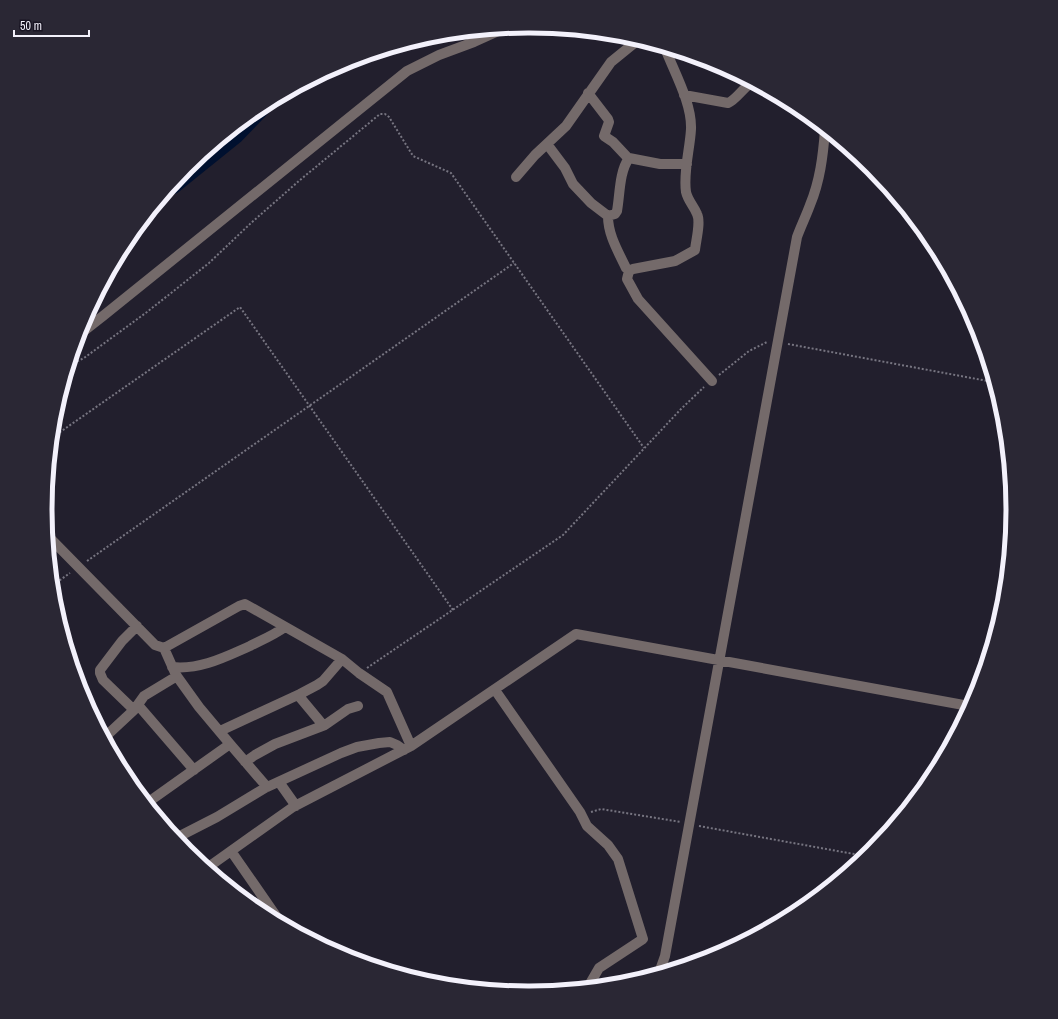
<svg xmlns="http://www.w3.org/2000/svg" width="1058" height="1019" font-family="'Archivo Narrow',sans-serif">
  <rect width="100%" height="100%" fill="#221f2d"/>
  <g fill="none" stroke-linecap="round" stroke-linejoin="round">
    <path stroke="#00102f" stroke-width="18" d="M173,185L235,135L263,106"/>
    <path stroke="#777581" stroke-width="2" stroke-dasharray="2 2" stroke-linecap="butt" d="M788,344L993,382
      M70,365L84,358L147,312L209,263L251,223L300,180L380,114H385L389,117L413,156L451,173L644,448
      M719,375L749,351L767,342
      M53,437L240,307L453,610
      M87,561L514,263
      M53,585L70,573
      M367,668L563,535L681,409L704,387
      M591,812L601,809L681,822
      M699,826L865,856"/>
    <path stroke="#746a6a" stroke-width="10" d="M665,48C674,72 692,103 691,129C690,149 683,172 686,192C688,201 694,206 697,214C701,222 696,240 695,250L675,261L633,269L629,271L627,279L638,299L712,381
      M588,93L608,119L609,122L604,136L613,142L629,159
      M684,95L728,103C736,100 743,88 751,83
      M547,144L565,168L573,184L591,203L608,216L615,214L617,211C620,195 619,172 629,158L660,164H687
      M516,177L535,155L566,126L611,62L638,40
      M608,216C608,235 618,251 626,268L629,271
      M80,334L103,316L407,71L439,55L474,42L505,28
      M48,536L155,645L164,648L239,606L245,604L342,659L359,673L387,692L411,746
      M172,667C200,670 225,657 250,646C262,640 274,635 285,627
      M495,690L580,812L587,826L608,845L618,859L643,939L599,968L588,987
      M298,695L323,725
      M138,705L194,770
      M134,710L144,696L177,676
      M220,731L300,694L317,685L323,681L342,659
      M105,737L134,710L103,680L100,673V670L122,641L137,626
      M230,744L267,787
      M245,762L255,755L275,744L325,725L348,709L358,706
      M279,782L296,806
      M147,803L230,744L199,707L176,675L164,648
      M176,838L217,817L265,788L341,753L357,747L379,743L390,742L397,745L404,750
      M231,851L281,923
      M207,868L293,807L411,746L576,634L969,706
      M659,973L665,956L797,237C801,226 806,216 810,205C820,181 823,156 825,130"/>
  </g>
  <path d="M0 0H1058V1019H0ZM528 33H530A476 476 0 0 1 1006 509V510A476 476 0 0 1 530 986H528A476 476 0 0 1 52 510V509A476 476 0 0 1 528 33Z" fill="#2a2734" fill-rule="evenodd"/>
  <path fill="none" stroke="#f3f1fb" stroke-width="5" d="M528 33H530A476 476 0 0 1 1006 509V510A476 476 0 0 1 530 986H528A476 476 0 0 1 52 510V509A476 476 0 0 1 528 33Z"/>
  <path d="M14 30v6h75v-6" fill="none" stroke="#f3f1fb" stroke-width="2"/>
  <text x="20" y="30" font-size="12" fill="#f3f1fb" stroke="#191523" stroke-width="3" paint-order="stroke">50 m</text>
</svg>
